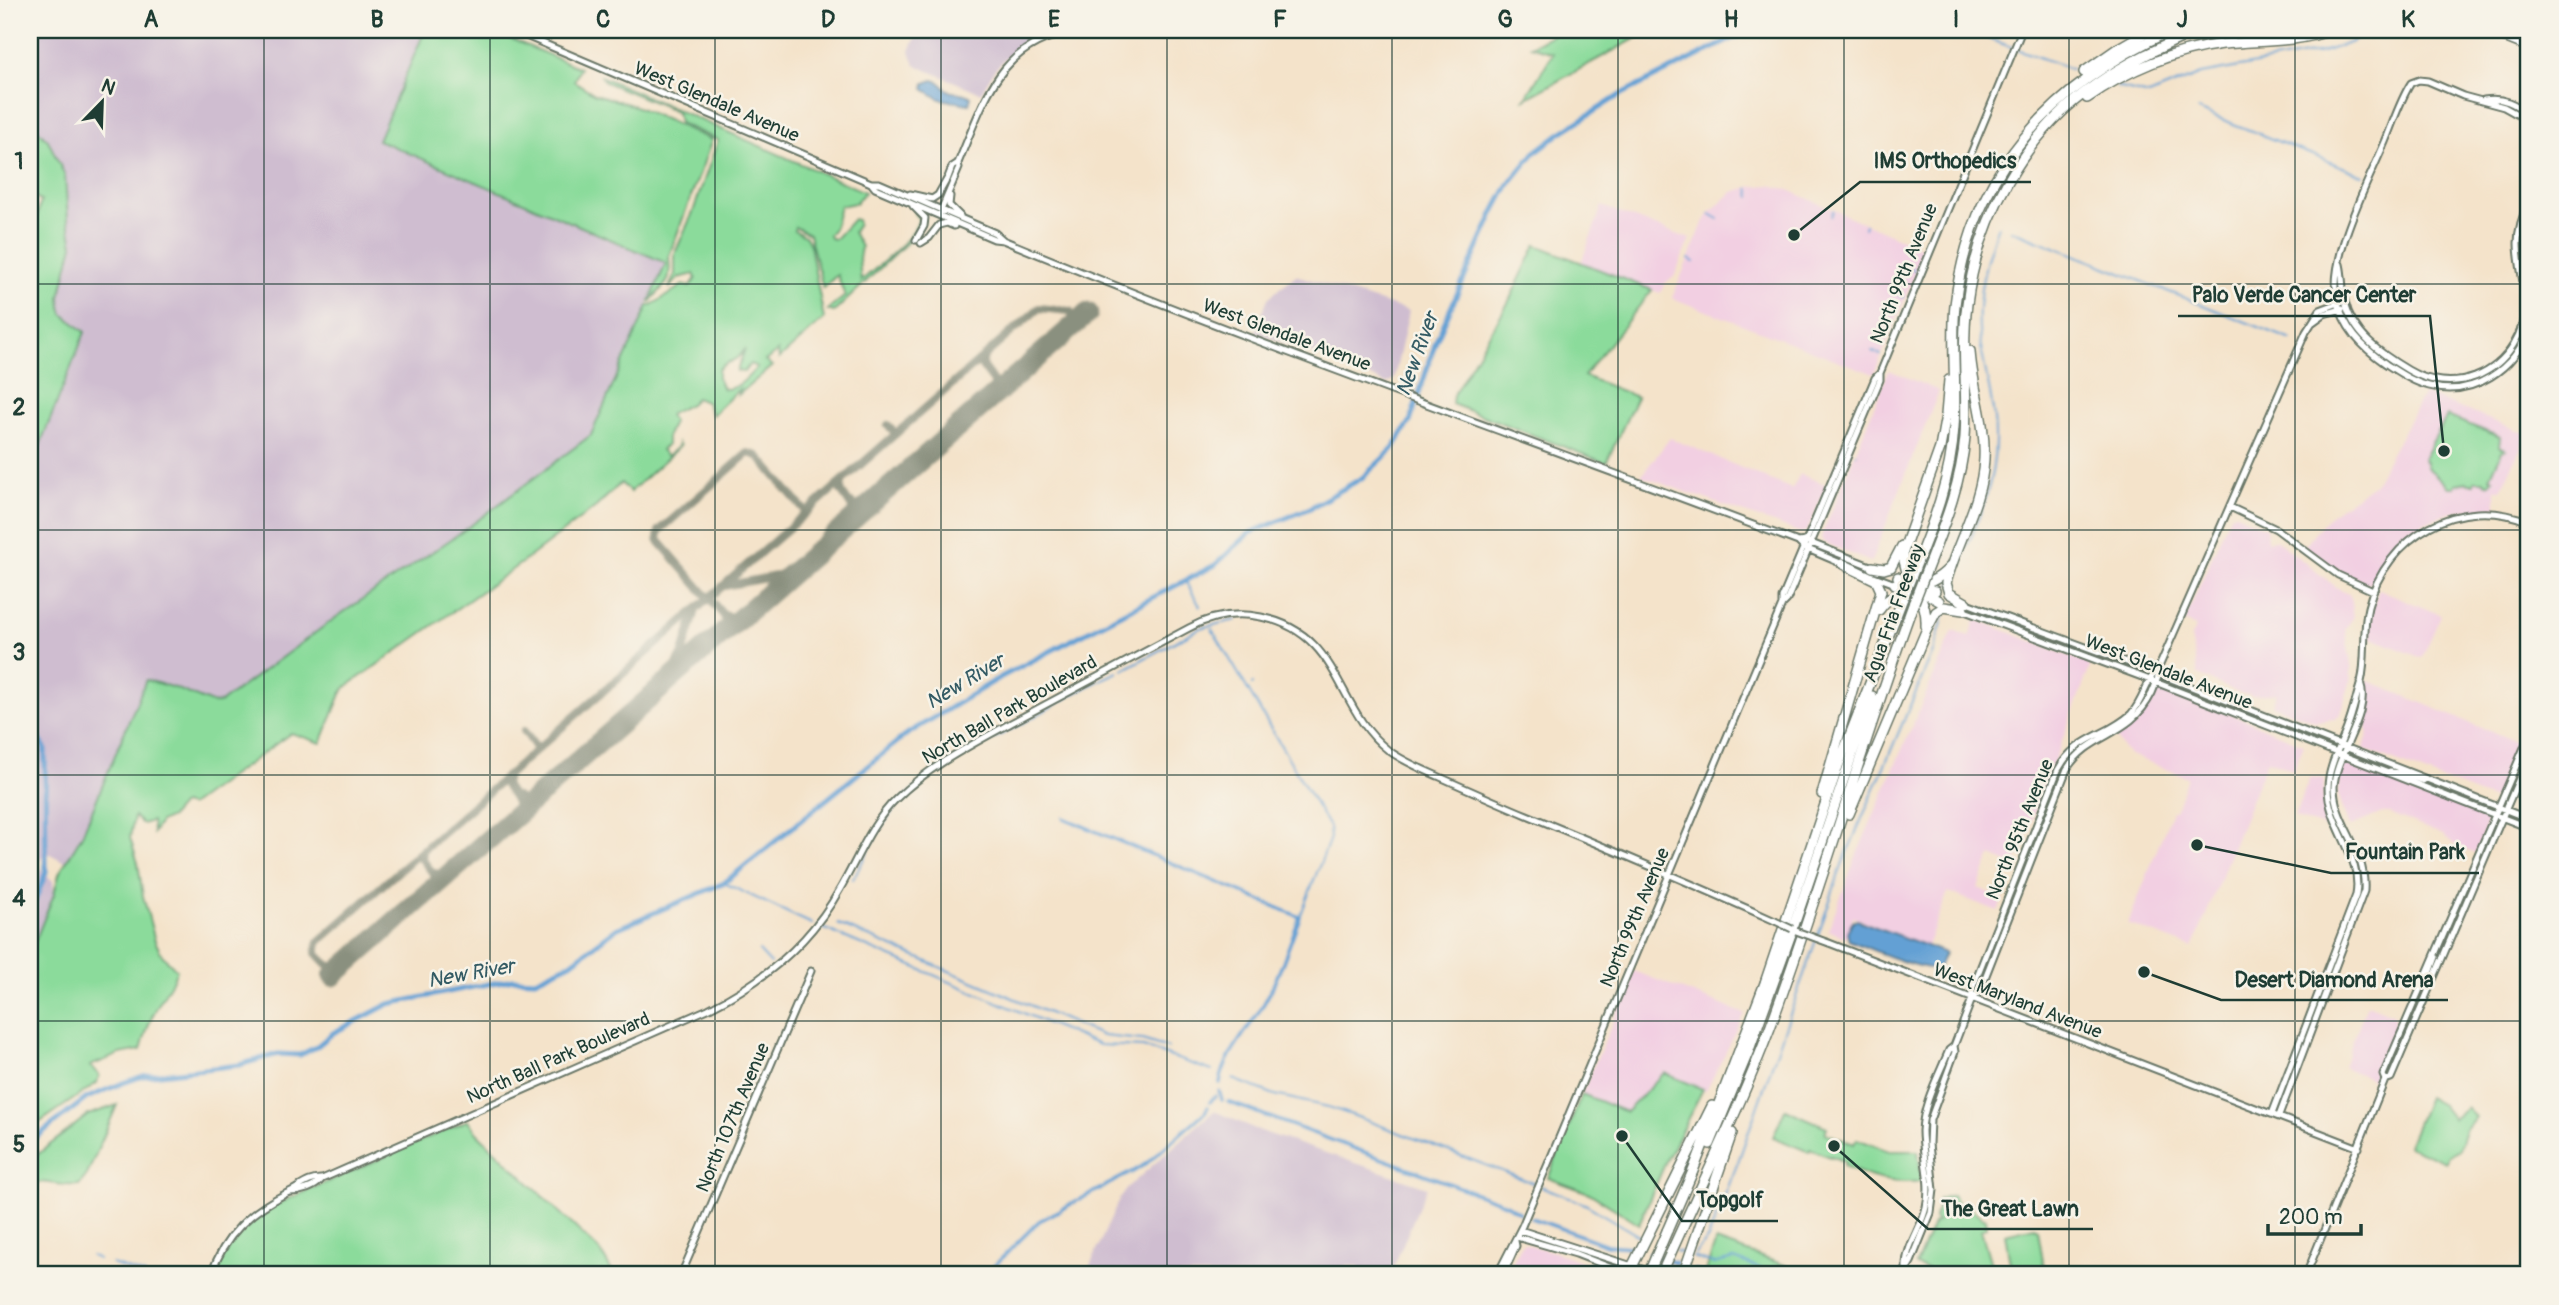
<svg xmlns="http://www.w3.org/2000/svg" width="2559" height="1305" font-family="Pangolin,sans-serif">
  <rect width="100%" height="100%" fill="#f7f3e8"/>
  <filter id="ink" filterUnits="userSpaceOnUse"><feTurbulence type="fractalNoise" baseFrequency=".0143" numOctaves="2"/><feDisplacementMap in="SourceGraphic" scale="14" xChannelSelector="R" yChannelSelector="G"/><feConvolveMatrix kernelMatrix="1 2 1 2 8 2 1 2 1" color-interpolation-filters="sRGB"/></filter>
  <filter id="wash" filterUnits="userSpaceOnUse"><feTurbulence type="fractalNoise" baseFrequency=".00686" numOctaves="4" result="noise"/><feDisplacementMap in="SourceGraphic" scale="28" xChannelSelector="R" yChannelSelector="G"/><feGaussianBlur stdDeviation="1.57" result="paint"/><feColorMatrix in="noise" values="0 0 0 0 0 0 0 0 0 0 0 0 0 0 0 0 0 1.4 0 .05"/><feComposite in="paint" operator="in"/></filter>
  <g filter="url(#wash)">
    <rect width="100%" height="100%" fill="#f4e3ca"/>
    <path fill="#f2cfe2" d="M1770,185L1786,189L1922,248L1917,269L1874,374L1672,298L1702,226L1711,211L1733,192L1749,187Z
      M1602,206L1690,239L1674,277L1665,283L1660,293L1581,263Z
      M1889,370L1939,391L1871,562L1823,542L1821,537Z
      M2424,394L2527,434L2504,484L2501,489H2496V508L2456,511L2422,523L2400,541L2372,582L2367,584L2331,568L2304,546L2330,515L2374,484Z
      M1670,438L1792,489L1800,474L1827,485L1807,531L1801,533L1641,476Z
      M2234,513L2266,528L2267,541L2276,540L2336,587L2350,595L2353,618L2345,629L2351,665V679L2341,713L2336,719L2315,721L2272,705L2277,693L2253,696L2240,693L2198,675L2191,637L2196,627L2184,622L2230,515Z
      M2379,589L2441,615L2422,658L2369,637L2371,612Z
      M1976,619L2087,663L2090,667L2014,866L1991,856L1978,888L2003,898L1998,911L1948,892L1927,946L1853,917L1845,937L1828,930L1857,854L1953,631L1969,637Z
      M2366,680L2523,745L2497,797L2494,800L2363,749L2369,734L2363,715Z
      M2160,689L2239,717L2304,745L2293,770L2267,760L2193,948L2128,924L2172,811H2175L2178,805L2187,777L2128,754L2114,736L2138,721Z
      M2345,761L2363,766L2486,816L2488,819L2476,853L2455,845L2443,835L2389,813H2382L2349,827L2338,794L2339,774Z
      M2310,777L2324,779L2323,801L2330,823L2329,829L2294,817Z
      M1634,971L1745,1014L1706,1091L1664,1074L1626,1113L1582,1094Z
      M2367,1004L2394,1015V1032L2374,1080L2343,1067Z
      M1523,1243L1567,1256L1617,1275H1505Z"/>
    <path fill="#cfbdd0" d="M30,30H425L379,140L666,263L591,436L466,529L338,616L221,702L214,704L175,688L146,680L82,835L65,862L50,854L41,857L39,863L42,871L53,881L54,894L30,954V470L85,332L63,314L61,306L60,297L73,245L68,220L65,176L48,140L30,122Z
      M919,30H1029L1035,38L1006,58L995,69L981,93L915,65L910,51Z
      M1296,275L1409,311L1394,379L1386,384L1342,364L1255,332L1268,298Z
      M1214,1111L1260,1131L1427,1187L1390,1275H1361L1359,1266H1346L1328,1275H1086L1119,1199L1128,1187Z"/>
    <path fill="#8bdb9b" stroke="#558c68" stroke-width="2" fill-rule="evenodd" d="M425,30H490L580,68L574,81L595,94L635,106L712,140L669,256C672,287 666,281 649,303L666,263L378,140Z
      M1561,30H1651L1525,99L1553,53L1531,46Z
      M602,77L865,192L855,203L840,206L834,228L829,235L830,238L835,239L853,219L857,220L858,224L853,232L861,247L859,259L861,281C877,266 914,240 919,219L914,213L915,210L924,220L916,234L834,312L828,310L845,296L837,275L823,288L809,234L795,227L794,230L806,237L810,245L824,319L779,359L778,351L765,361L772,366L737,396L740,388L712,415L706,402L696,398L690,404L670,414L669,416L673,422L667,436V445L661,450L667,456L678,447V443L680,446L630,492L621,483L597,506L527,559L346,687L341,694L321,743L291,733L190,806L182,804L171,817L160,822L153,833L152,821L142,824L134,816L130,838L138,863L143,896L155,941L162,955L177,970C172,985 162,996 155,1011C148,1023 145,1036 141,1050L120,1054L90,1066L99,1075L97,1083L30,1129V954L54,894L59,874L82,835L146,680L175,688L214,704L221,702L338,616L466,529L591,435L648,306C655,305 674,290 683,285L690,287L696,278L694,274L679,278L669,288L675,275V253L693,212L718,140L679,123L677,114L671,109L605,82ZM745,349L737,371L744,372L750,364L757,367C747,378 739,389 723,389L718,378V370C726,359 735,365 745,349Z
      M30,122L48,140L65,176L68,220L73,245L60,297L61,306L63,314L85,332L30,470V242L41,201L30,193Z
      M1536,245L1652,290L1584,376L1637,397L1606,463L1452,404L1453,395L1508,303Z
      M2447,416L2500,437L2499,446L2506,449L2502,451L2490,478L2493,479L2490,484L2485,483L2484,481H2474V484H2468L2467,482L2456,484L2455,487H2449L2426,466L2427,464L2423,459Z
      M1664,1073L1703,1089L1667,1159L1639,1224L1589,1193L1548,1178L1582,1094L1626,1112Z
      M2428,1097L2442,1105L2453,1119L2466,1108L2475,1117L2465,1130L2459,1149L2449,1155L2446,1162L2408,1146Z
      M117,1105L87,1175L79,1185C64,1187 49,1181 34,1182C29,1174 28,1167 33,1158L88,1115Z
      M1785,1109L1827,1127L1825,1133L1854,1144L1857,1139L1889,1151H1918L1922,1181C1893,1185 1870,1178 1844,1166L1845,1162L1831,1156L1830,1157L1810,1149L1809,1152L1773,1137Z
      M468,1120L477,1133L601,1252L614,1275H216C226,1246 244,1223 270,1207Z
      M1952,1195L1961,1207L1965,1205L1985,1219L1986,1227L1981,1230L1994,1275H1941L1916,1265L1933,1224L1938,1221L1935,1219L1939,1199Z
      M2034,1227L2038,1229L2045,1275H2012L2005,1234Z
      M1716,1241L1813,1275H1708L1705,1273Z"/>
    <path fill="#63a0d4" stroke="#416e84" stroke-width="2" d="M933,80C942,81 941,86 948,90C956,95 964,91 971,97L969,104L940,99L924,89L925,83Z
      M1857,920L1945,953L1939,967C1927,974 1865,947 1849,940L1847,932L1852,922Z"/>
    <g fill="none" stroke-linecap="round" stroke-linejoin="round">
      <path stroke="#63a0d4" stroke-width="2" d="M1965,30L2071,69
        M2117,87L2149,95L2201,74L2322,52L2352,42L2372,30
        M2198,110L2363,175
        M1749,188L1751,197
        M1710,214L1719,219
        M1831,216L1833,211
        M1864,228L1865,225
        M2011,230L2292,340
        M1689,259L1694,262
        M1909,268L1915,270
        M1899,295L1903,297
        M1882,330H1891
        M1872,351L1881,355
        M1856,453V454
        M1185,580L1200,606
        M1951,585C1969,539 1995,492 1995,442C1996,408 1985,375 1980,341C1975,301 1984,263 1998,226
        M1212,629L1329,827L1330,838L1300,917
        M1123,670L1200,628L1236,620
        M1252,685L1253,684
        M898,804C932,769 980,746 1023,723C1055,705 1085,686 1118,672
        M853,879L878,832L895,808
        M724,883L812,924
        M838,924L1103,1036L1142,1040L1168,1048
        M818,926L1099,1045L1143,1047L1212,1071
        M1818,935L1842,865L1933,652L1945,612
        M759,951L771,964
        M1233,1079L1275,1095L1328,1107L1352,1115L1536,1184
        M1541,1186L1587,1205L1642,1238
        M1676,1251L1687,1255
        M1695,1254L1708,1238L1738,1162L1816,940
        M91,1256L98,1259
        M1693,1257L1713,1264L1734,1259L1778,1275
        M112,1264L145,1275"/>
      <path stroke="#63a0d4" stroke-width="3.5" d="M1064,818L1300,917C1289,944 1281,972 1267,998C1253,1025 1225,1052 1220,1083
        M1219,1091L1222,1100
        M1210,1102L1215,1096
        M1228,1102L1508,1205L1520,1213
        M1131,1173L1147,1163L1205,1112L1208,1107
        M1532,1218L1607,1245L1630,1247
        M1649,1254L1676,1263
        M1695,1270L1702,1275
        M985,1275L1039,1221L1128,1174"/>
      <path stroke="#63a0d4" stroke-width="5" d="M30,724L45,748L46,872L30,914
        M30,1142L87,1098L123,1083L143,1076L239,1065L278,1054L300,1055L316,1047L333,1033L389,1004L513,979L535,980L571,963L616,929L724,883L907,734L1001,677L1215,565L1250,533L1310,508L1362,478L1393,449L1410,422L1436,341L1494,212L1509,184L1534,153L1559,134L1620,95L1750,30"/>
      <path stroke="#8a907f" stroke-width="8" d="M984,356L982,366L994,382V395
        M888,425L896,434
        M842,481L841,491L852,507L850,522
        M849,502L859,507L871,503
        M724,586L776,576L806,560
        M725,615L735,618L747,612
        M732,625L658,540L659,531L748,453L758,456L806,512
        M721,635L726,627L724,616
        M657,691L675,668L683,653L696,610
        M524,731L537,749
        M507,775L505,785L518,805L514,816
        M514,796L524,801L536,797
        M423,849L422,859L432,872L440,875L452,871
        M343,967C330,970 324,962 316,953L318,942L1039,308L1070,311L1074,318L1070,328"/>
      <path stroke="#8a907f" stroke-width="21" d="M333,976L1088,313"/>
    </g>
  </g>
  <g filter="url(#ink)">
    <g fill="none" stroke-linecap="round" stroke-linejoin="round">
      <defs>
        <path id="secondary" d="M512,30L871,183L875,188L994,239L1003,240C1265,349 1533,441 1798,542L1806,541L1873,567
          M2484,100C2503,97 2515,103 2529,115
          M2529,125L2522,117L2504,107L2463,96L2428,81L2419,80L2411,83C2400,100 2393,123 2385,142C2368,182 2329,256 2337,298C2343,328 2362,347 2386,364C2400,373 2413,382 2429,386C2473,398 2515,369 2529,328
          M947,180L952,167L958,163
          M872,183H879L995,233L1003,240
          M910,194L932,199L938,195L947,179
          M950,196L949,205L960,216
          M913,206L925,218L924,226L916,240
          M939,215L959,168L958,163C985,99 1000,39 1080,31L1265,33L1292,30
          M2529,219L2525,241L2529,277
          M921,243L929,238L939,225L947,223L954,226
          M2340,264C2343,276 2342,289 2345,301C2352,334 2381,354 2408,370C2428,382 2453,385 2475,377C2508,364 2528,331 2525,296C2523,278 2518,261 2518,243C2518,228 2523,214 2529,202
          M2313,322L2324,314L2342,309
          M2230,507L2276,529L2338,575L2373,591
          M1798,542L1803,547L1845,565
          M1874,576L1898,585
          M1964,602L2148,670L2529,819
          M1782,605V598L1875,378L1880,373L2022,30
          M1962,610L2150,680L2529,828
          M2390,772L2400,773L2423,781L2426,779
          M1829,943L2359,1148
          M2431,982L2429,976L2436,957
          M1972,999L1979,993L2067,769C2091,731 2130,738 2152,693C2155,686 2158,679 2159,672
          M2385,1080L2383,1075L2529,736
          M2272,1114L2356,895C2363,856 2328,827 2328,788C2328,767 2340,747 2347,728C2353,713 2356,697 2361,682C2367,659 2362,631 2368,607C2386,536 2460,493 2529,522
          M2279,1116L2364,891C2367,849 2334,824 2334,787C2335,755 2372,713 2360,682
          M290,1192C301,1192 315,1188 322,1179
          M1520,1230L1660,1275
          M1517,1237L1576,1254L1630,1275
          M1906,1268C1905,1247 1922,1227 1926,1207C1932,1182 1922,1156 1922,1131C1923,1103 1939,1075 1949,1050L1954,1046
          M211,1275C224,1235 251,1211 287,1193C299,1188 308,1178 322,1179L708,1009C763,982 810,943 840,889C857,860 871,823 896,799C928,767 971,745 1011,723C1070,691 1130,660 1189,628C1211,616 1236,612 1261,617C1342,633 1335,709 1388,750C1404,762 1422,769 1440,777C1469,790 1498,803 1527,815C1610,849 1693,884 1775,921
          M681,1275L811,971
          M1497,1275L1522,1226L1782,605L1787,600L1880,380V373
          M1503,1275L1516,1246L1515,1241
          M1903,1275L1911,1262L1931,1213L1934,1190L1929,1144L1930,1120L1955,1052L1954,1046L1972,999V989L2058,770C2076,736 2106,737 2131,714C2144,700 2146,680 2159,667L2306,332L2320,310L2344,301
          M2306,1275L2385,1080L2391,1078L2529,755"/>
        <path id="primary" d="M2484,30L2529,48
          M2498,30L2529,42"/>
        <path id="highway" d="M2084,72L2117,49L2150,30
          M2087,98C2127,70 2175,50 2223,44C2259,40 2297,43 2331,30
          M1872,567L1884,569L1891,567L1902,546
          M1914,570C1933,524 1951,478 1954,427C1957,387 1951,345 1955,305C1971,170 2052,85 2172,30
          M1925,574C1942,530 1961,486 1965,437C1968,393 1961,348 1967,304C1978,218 2023,135 2095,85C2127,62 2163,46 2199,30
          M1898,577C1918,587 1927,604 1926,626
          M1895,584C1916,589 1935,584 1950,567
          M1939,601C1918,590 1904,577 1903,552L1940,448L1946,415L1949,380
          M1966,603L1949,593L1946,583C1957,541 1982,503 1984,459C1986,422 1972,387 1970,351
          M1879,610C1893,590 1912,586 1935,591
          M1822,794L1881,591L1876,580L1843,564
          M1849,814L1926,631L1936,612L1944,607L1963,610
          M1710,1144L1749,1050L1791,934L1872,696
          M1667,1231L1693,1171L1765,983L1838,766L1903,598
          M1628,1275L1712,1106
          M1661,1275C1697,1193 1738,1113 1770,1028C1822,887 1862,743 1914,602
          M1683,1275L1732,1133"/>
      </defs>
      <use href="#secondary" stroke="#6a7768" stroke-width="9"/>
      <use href="#primary" stroke="#6a7768" stroke-width="10"/>
      <use href="#highway" stroke="#6a7768" stroke-width="12"/>
      <use href="#secondary" stroke="#fff" stroke-width="5"/>
      <use href="#primary" stroke="#fff" stroke-width="7"/>
      <use href="#highway" stroke="#fff" stroke-width="9"/>
      <defs>
        <path id="secondary-bridge" d="M1775,921L1792,929
          M1796,931L1829,943"/>
        <path id="highway-bridge" d="M1903,598L1914,570
          M1914,602L1925,574
          M1648,1275L1667,1231"/>
      </defs>
      <use href="#secondary-bridge" stroke="#6a7768" stroke-width="9" stroke-linecap="butt"/>
      <use href="#highway-bridge" stroke="#6a7768" stroke-width="12" stroke-linecap="butt"/>
      <use href="#secondary-bridge" stroke="#fff" stroke-width="5"/>
      <use href="#highway-bridge" stroke="#fff" stroke-width="9"/>
    </g>
  </g>
  <path fill="none" stroke="#1f3d34" stroke-width="2" stroke-opacity="0.55" d="M264,30V1275M490,30V1275M715,30V1275M941,30V1275M1167,30V1275M1392,30V1275M1618,30V1275M1844,30V1275M2069,30V1275M2295,30V1275M30,284H2529M30,530H2529M30,775H2529M30,1021H2529"/>
  <g text-anchor="middle" stroke-width="5" stroke-linejoin="round" paint-order="stroke">
    <g font-size="19" fill="#1f3d34" stroke="#f7f3e8">
      <text transform="translate(717 101) rotate(23)" y="7">West Glendale Avenue</text>
      <text transform="translate(1903 273) rotate(-68)" y="7">North 99th Avenue</text>
      <text transform="translate(1287 334) rotate(20)" y="7">West Glendale Avenue</text>
      <text transform="translate(1893 613) rotate(-70)" y="7">Agua Fria Freeway</text>
      <text transform="translate(2169 671) rotate(21)" y="7">West Glendale Avenue</text>
      <text transform="translate(1009 709) rotate(-30)" y="7">North Ball Park Boulevard</text>
      <text transform="translate(2019 829) rotate(-68)" y="7">North 95th Avenue</text>
      <text transform="translate(1634 917) rotate(-67)" y="7">North 99th Avenue</text>
      <text transform="translate(2018 1000) rotate(21)" y="7">West Maryland Avenue</text>
      <text transform="translate(558 1057) rotate(-24)" y="7">North Ball Park Boulevard</text>
      <text transform="translate(732 1117) rotate(-67)" y="7">North 107th Avenue</text>
    </g>
    <g font-size="21" font-style="italic" fill="#335b64" stroke="#f7f3e8">
      <text transform="translate(1417 354) rotate(-70)" y="7">New River</text>
      <text transform="translate(965 681) rotate(-31)" y="7">New River</text>
      <text transform="translate(471 973) rotate(-10)" y="7">New River</text>
    </g>
  </g>
  <path fill="none" stroke="#1f3d34" stroke-width="2.5" d="M1794 235L1860 182H2031M2444 451L2430 316H2178M2197 845L2331 873H2479M2144 972L2221 1000H2448M1622 1136L1682 1221H1778M1834 1146L1928 1229H2093"/>
  <g fill="#1f3d34" stroke="#f7f3e8" stroke-width="2.5">
    <circle cx="1794" cy="235" r="7"/>
    <circle cx="2444" cy="451" r="7"/>
    <circle cx="2197" cy="845" r="7"/>
    <circle cx="2144" cy="972" r="7"/>
    <circle cx="1622" cy="1136" r="7"/>
    <circle cx="1834" cy="1146" r="7"/>
  </g>
  <g font-size="21" text-anchor="middle" font-weight="bold" fill="#1f3d34" stroke="#f7f3e8" stroke-width="5" stroke-linejoin="round" paint-order="stroke">
    <text x="1945" y="168">IMS Orthopedics</text>
    <text x="2304" y="302">Palo Verde Cancer Center</text>
    <text x="2405" y="859">Fountain Park</text>
    <text x="2334" y="987">Desert Diamond Arena</text>
    <text x="1730" y="1207">Topgolf</text>
    <text x="2010" y="1216">The Great Lawn</text>
  </g>
  <rect width="2559" height="1305" fill="none" stroke="#f7f3e8" stroke-width="77"/>
  <g transform="translate(102 102) rotate(23)" stroke="#f7f3e8" stroke-width="5" paint-order="stroke">
  <path d="M0-5L12 26L0 18L-12 26Z" fill="#1f3d34"/>
  <text y="-10" font-size="19" font-weight="bold" text-anchor="middle" fill="#1f3d34">N</text>
  </g>
  <path d="M2268 1224v10h93v-10" fill="none" stroke="#1f3d34" stroke-width="3.5"/>
  <text x="2279" y="1224" font-size="21" fill="#1f3d34" stroke="#f7f3e8" stroke-width="5" paint-order="stroke">200 m</text>
  <rect x="38" y="38" width="2482" height="1228" fill="none" stroke="#1f3d34" stroke-width="2.5"/>
  <g font-size="23" text-anchor="middle" font-weight="bold" fill="#1f3d34">
    <text x="151" y="27">A</text>
    <text x="377" y="27">B</text>
    <text x="603" y="27">C</text>
    <text x="828" y="27">D</text>
    <text x="1054" y="27">E</text>
    <text x="1280" y="27">F</text>
    <text x="1505" y="27">G</text>
    <text x="1731" y="27">H</text>
    <text x="1956" y="27">I</text>
    <text x="2182" y="27">J</text>
    <text x="2408" y="27">K</text>
    <text x="19" y="169">1</text>
    <text x="19" y="415">2</text>
    <text x="19" y="660">3</text>
    <text x="19" y="906">4</text>
    <text x="19" y="1152">5</text>
  </g>
</svg>
